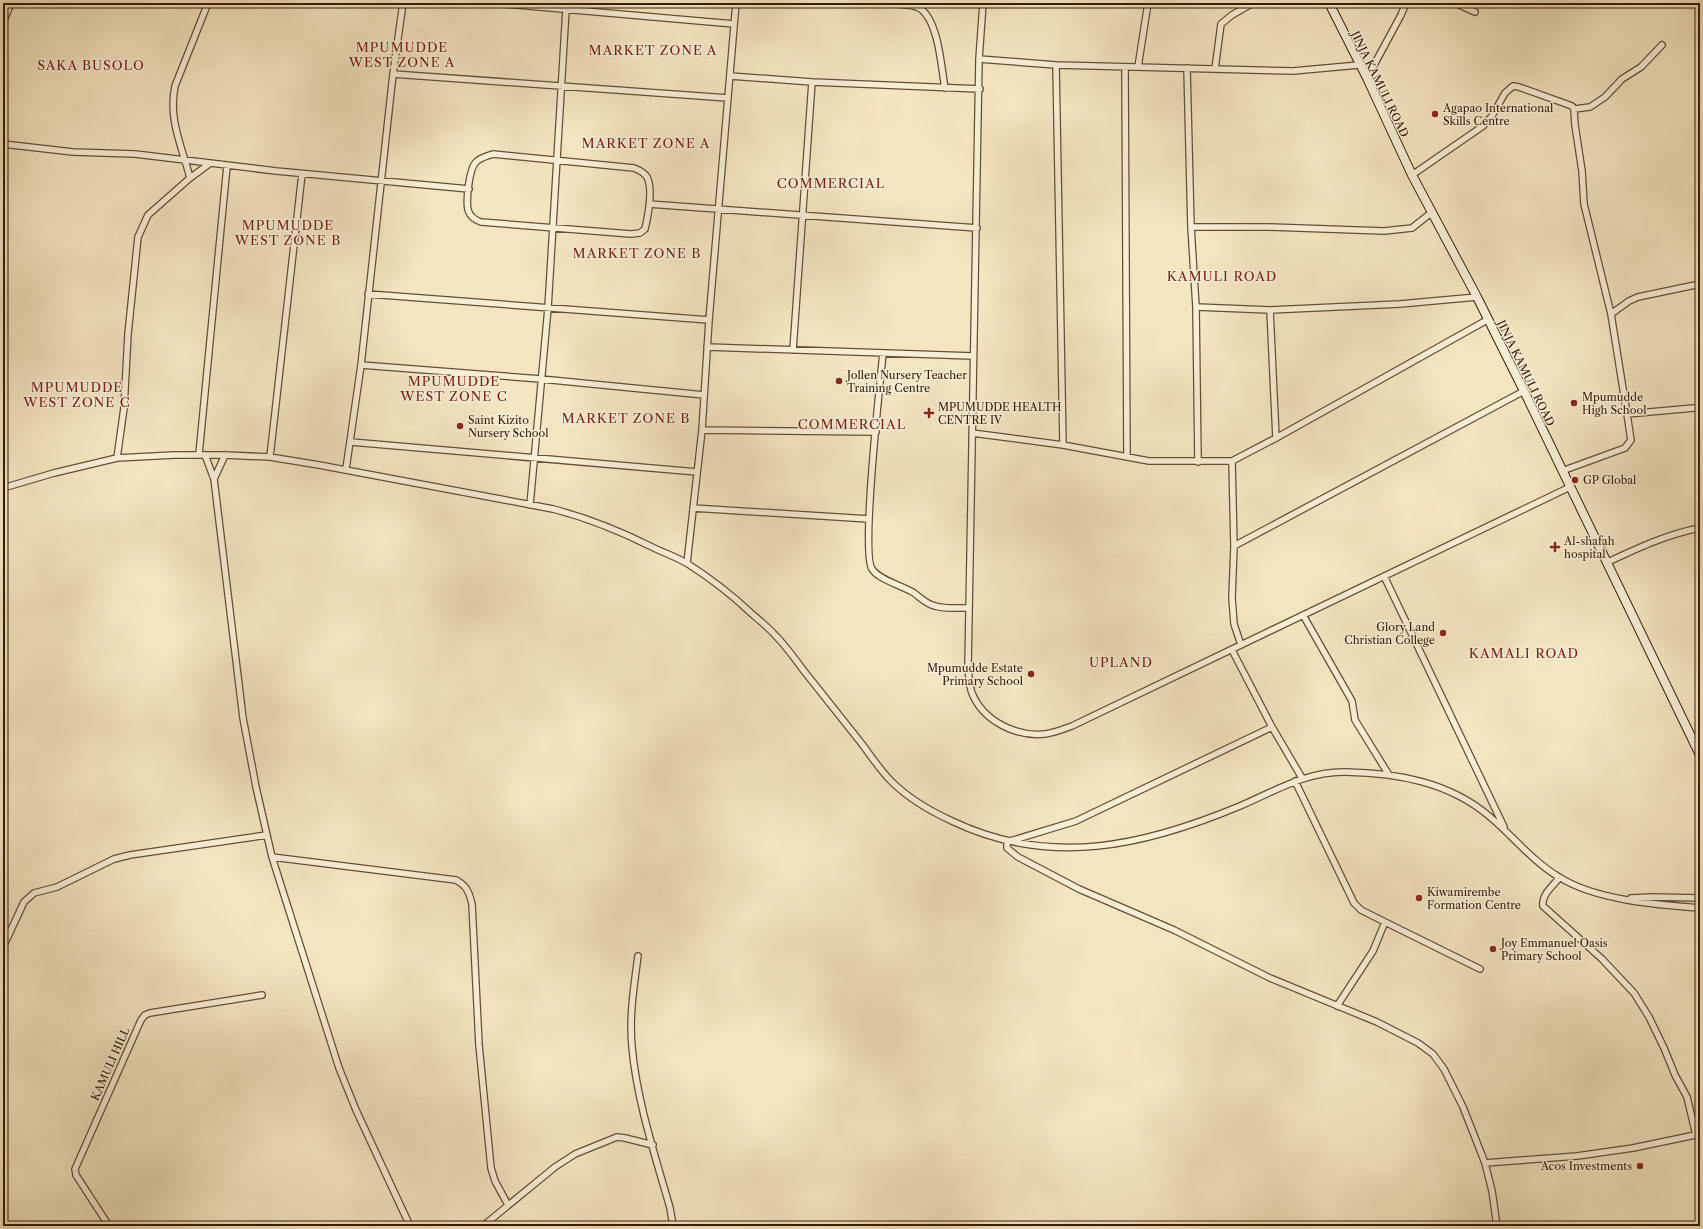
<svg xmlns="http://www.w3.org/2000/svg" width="1703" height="1229" font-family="'Libre Caslon Text',serif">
  <rect width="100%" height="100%" fill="#f3e5c0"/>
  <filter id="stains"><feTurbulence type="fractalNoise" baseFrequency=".005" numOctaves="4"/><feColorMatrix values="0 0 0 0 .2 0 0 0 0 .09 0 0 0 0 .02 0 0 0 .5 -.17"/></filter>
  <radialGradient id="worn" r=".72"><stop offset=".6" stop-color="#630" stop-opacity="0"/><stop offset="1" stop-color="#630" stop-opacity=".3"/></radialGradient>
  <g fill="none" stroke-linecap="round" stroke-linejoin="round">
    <defs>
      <path id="minor" d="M494,3L734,24
        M872,3C884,4 911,2 921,9C939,23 941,67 945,88
        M983,3L979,59L968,668C969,676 969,686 972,693C983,721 1016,737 1045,734C1054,733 1064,729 1072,726L1570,487
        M1455,3L1475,12
        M3,23L11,3
        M979,59L1056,65L1293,71L1359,65
        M1056,65L1063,445
        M1125,67L1127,457
        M1138,67L1148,3
        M1187,68L1191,227L1196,307L1198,462
        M1215,69L1221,24L1232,15L1253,3
        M393,74L728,98
        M730,76L812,82L980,89
        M1367,78L1401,15L1406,3
        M1574,109L1590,107L1605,97L1622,79L1641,67L1662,45
        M3,144L73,152L135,154L276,171L469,189
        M493,154L634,168C639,170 644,172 647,177C653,189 648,216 645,229L640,233L631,234L481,222C475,220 470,217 468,210C466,200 469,169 476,162C481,157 487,156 493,154Z
        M1412,175L1483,126L1492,116L1505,93L1513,86L1519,87L1572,106L1574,109L1575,125L1582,171L1584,204L1611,314
        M190,178C182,146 168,120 175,86L208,3
        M649,204L977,228
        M1191,227H1268L1384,231L1412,228L1431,213
        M368,294L709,320
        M1196,307L1270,310L1400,304L1477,297
        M1270,310L1276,438
        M707,347L973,356
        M793,350L812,82
        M883,353C880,384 861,552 872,569C879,580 903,586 914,593C921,598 926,604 935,606C945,609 957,608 968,608
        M361,365L541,379L704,395
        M1627,414L1611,314L1629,301L1638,297L1700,284
        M702,430L876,432
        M972,433L1063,445L1149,461H1232L1276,438L1487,320
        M351,442L697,472
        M199,454L227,166
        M205,455L214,479L243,718L256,787L272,857L339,1068L356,1110L410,1226
        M270,457L302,174
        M117,458L124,408L128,334L138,237L148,215L190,178L209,164
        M1232,461L1234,546L1232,598L1234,624L1241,645
        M346,469L361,365L393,74L403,3
        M1562,471L1625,448L1631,440L1627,414L1694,408
        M214,479L225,455
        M3,488L54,473L117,458L174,455H225L270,457L319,465L553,509C588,518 620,531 652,547C664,553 677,557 688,564C710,578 732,595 751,613C759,620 768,627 775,635C786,646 795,659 804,671C824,696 843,720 862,744C871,756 880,770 891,781C907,797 930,811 952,821C1050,868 1144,846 1240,806C1275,791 1307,771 1346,772C1397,773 1449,782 1489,816C1513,836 1532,861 1559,877C1595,900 1658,905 1700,908
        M530,505L548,308L566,9
        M693,508L869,519
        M1234,546L1524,391
        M687,563L702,430L709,320L736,3
        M1606,563C1636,549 1667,534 1700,528
        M1384,576L1504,827
        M1303,615L1352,701L1355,720L1389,775
        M1232,650L1272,727L1302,778
        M1272,727L1076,821L1007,842V848L1018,857L1079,889L1174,930L1270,978L1377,1022L1418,1043L1433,1054L1444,1069L1463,1107L1485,1163L1492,1191L1497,1226
        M1295,781L1354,903L1361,910L1385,922L1480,969
        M272,857L456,880C467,886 469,892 472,904L479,1045L491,1168L495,1181L508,1205
        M1559,878C1553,886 1541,895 1543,906L1602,959L1634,993L1649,1017L1664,1048L1675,1075L1687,1097L1696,1135
        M1631,898L1653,897L1700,898
        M3,947L24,902L34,893L57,887L114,859L130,855L267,835
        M638,956C634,986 629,1017 632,1047C637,1102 655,1155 670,1208L673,1226
        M1337,1006L1373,951L1385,922
        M1485,1163L1577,1156L1633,1148L1700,1134
        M109,1226L76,1175L75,1169L141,1020L145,1015L150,1013L262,995
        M483,1226L555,1167L575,1154L617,1137L625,1138L653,1145"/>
      <path id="secondary" d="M1329,3L1367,78L1412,175L1477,297L1524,391L1700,755"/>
    </defs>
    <use href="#minor" stroke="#664d34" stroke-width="8"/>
    <use href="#secondary" stroke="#371a05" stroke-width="10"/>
    <use href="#minor" stroke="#f7eed6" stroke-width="5.5"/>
    <use href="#secondary" stroke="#f7eed6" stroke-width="8"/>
  </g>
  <g fill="#8f2418" stroke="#f7eed6" stroke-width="1.5">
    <circle cx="1435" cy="114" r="4"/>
    <circle cx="839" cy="381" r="4"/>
    <circle cx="1574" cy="403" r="4"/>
    <path d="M927 407h4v4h4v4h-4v4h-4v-4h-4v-4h4z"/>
    <circle cx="460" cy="426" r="4"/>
    <circle cx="1575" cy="480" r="4"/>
    <path d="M1553 541h4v4h4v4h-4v4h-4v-4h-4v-4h4z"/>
    <circle cx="1443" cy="633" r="4"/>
    <circle cx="1031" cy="674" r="4"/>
    <circle cx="1419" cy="898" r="4"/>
    <circle cx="1493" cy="949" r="4"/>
    <circle cx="1640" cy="1166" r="4"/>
  </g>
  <g text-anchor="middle" stroke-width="3" stroke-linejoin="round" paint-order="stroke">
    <g font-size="11" fill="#371a05" stroke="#f7eed6">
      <text transform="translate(1380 84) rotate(64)" y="4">JINJA KAMULI ROAD</text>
      <text transform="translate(1526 373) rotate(64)" y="4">JINJA KAMULI ROAD</text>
      <text transform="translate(110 1064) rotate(-66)" y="4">KAMULI HILL</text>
    </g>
    <g font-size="11" fill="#371a05" stroke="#f7eed6" text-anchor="start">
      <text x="1443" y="112">Agapao International<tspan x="1443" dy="13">Skills Centre</tspan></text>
      <text x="847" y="379">Jollen Nursery Teacher<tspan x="847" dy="13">Training Centre</tspan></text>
      <text x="1582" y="401">Mpumudde<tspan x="1582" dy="13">High School</tspan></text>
      <text x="938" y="411">MPUMUDDE HEALTH<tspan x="938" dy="13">CENTRE IV</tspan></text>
      <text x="468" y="424">Saint Kizito<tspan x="468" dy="13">Nursery School</tspan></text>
      <text x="1583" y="484">GP Global</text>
      <text x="1564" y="545">Al-shafah<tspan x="1564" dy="13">hospital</tspan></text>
      <text x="1435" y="631" text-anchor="end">Glory Land<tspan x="1435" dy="13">Christian College</tspan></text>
      <text x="1023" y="672" text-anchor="end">Mpumudde Estate<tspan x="1023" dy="13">Primary School</tspan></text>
      <text x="1427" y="896">Kiwamirembe<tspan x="1427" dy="13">Formation Centre</tspan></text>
      <text x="1501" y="947">Joy Emmanuel Oasis<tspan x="1501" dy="13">Primary School</tspan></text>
      <text x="1632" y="1170" text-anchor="end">Acos Investments</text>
    </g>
    <g font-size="13" letter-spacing="1" fill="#7a1f14" stroke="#f7eed6">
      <text x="402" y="52">MPUMUDDE<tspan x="402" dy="15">WEST ZONE A</tspan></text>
      <text x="653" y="55">MARKET ZONE A</text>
      <text x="91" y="70">SAKA BUSOLO</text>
      <text x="646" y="148">MARKET ZONE A</text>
      <text x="831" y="188">COMMERCIAL</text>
      <text x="288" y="230">MPUMUDDE<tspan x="288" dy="15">WEST ZONE B</tspan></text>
      <text x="637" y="258">MARKET ZONE B</text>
      <text x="1222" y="281">KAMULI ROAD</text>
      <text x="454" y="386">MPUMUDDE<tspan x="454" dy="15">WEST ZONE C</tspan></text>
      <text x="77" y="392">MPUMUDDE<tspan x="77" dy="15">WEST ZONE C</tspan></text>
      <text x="626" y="423">MARKET ZONE B</text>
      <text x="852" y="429">COMMERCIAL</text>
      <text x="1524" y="658">KAMALI ROAD</text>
      <text x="1121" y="667">UPLAND</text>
    </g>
  </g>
  <rect width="1703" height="1229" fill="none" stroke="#f3e5c0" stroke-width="16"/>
  <rect x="4" y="4" width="1695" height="1221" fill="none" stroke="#371a05" stroke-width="2"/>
  <rect x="8" y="8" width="1687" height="1213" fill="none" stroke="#371a05"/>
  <rect width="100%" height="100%" filter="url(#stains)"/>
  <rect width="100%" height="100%" fill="url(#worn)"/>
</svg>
